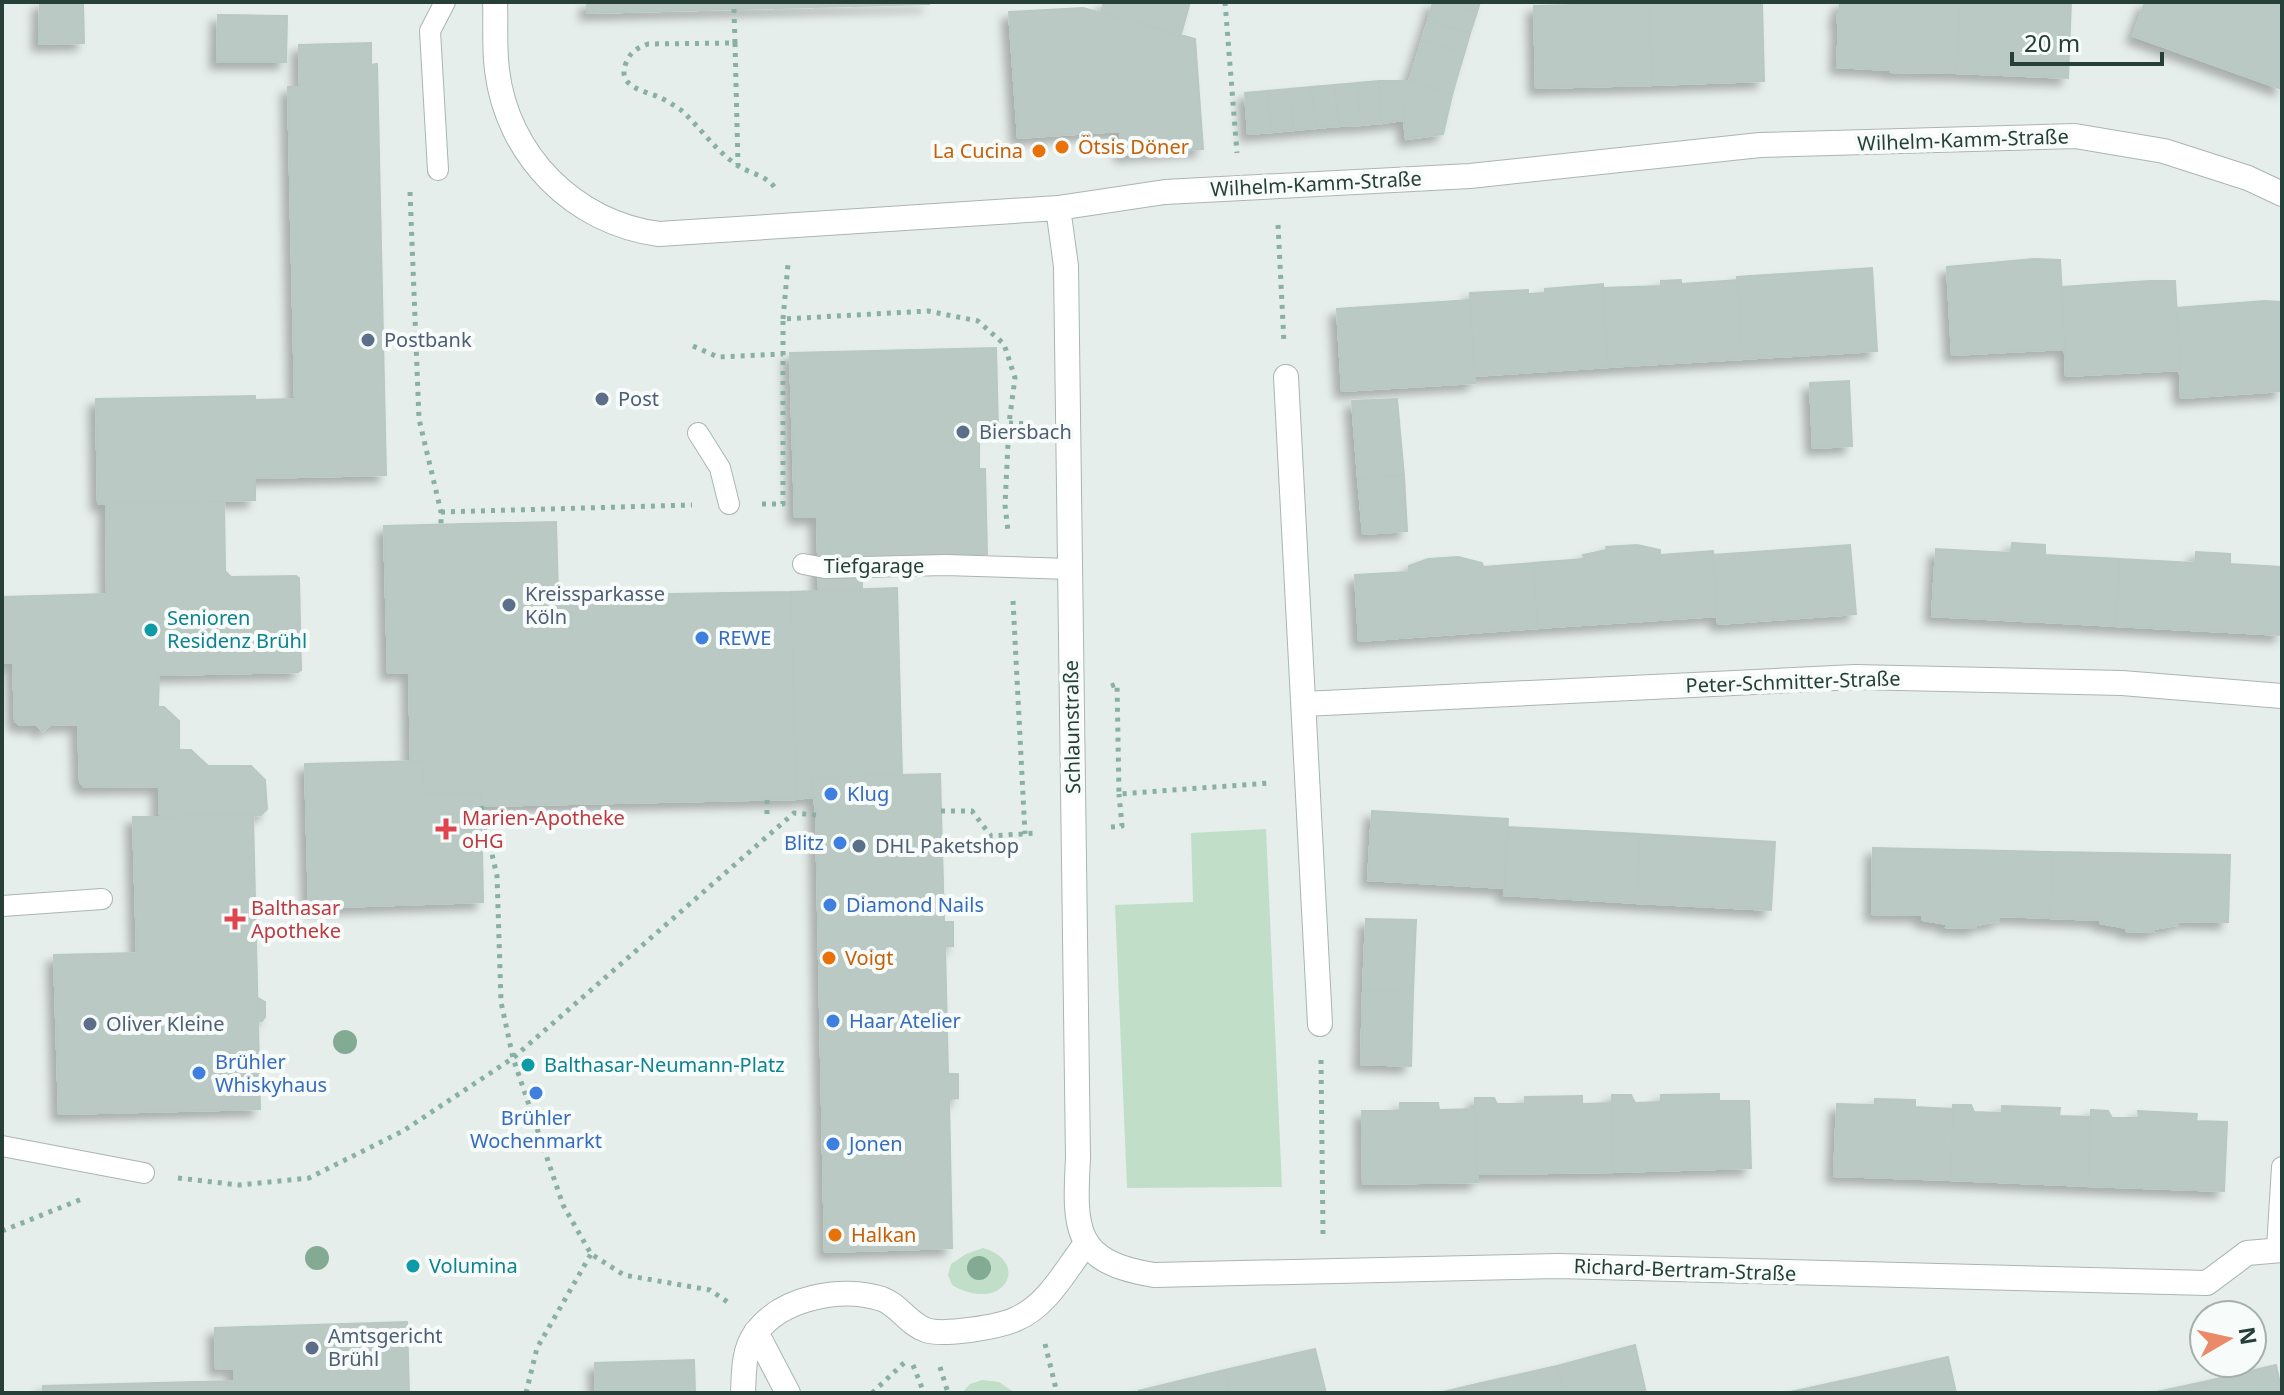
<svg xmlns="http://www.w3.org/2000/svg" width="2284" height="1395" font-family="'Noto Sans',sans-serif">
  <defs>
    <filter id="shadow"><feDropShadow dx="-7" dy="7" stdDeviation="4" flood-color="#0004"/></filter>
  </defs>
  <rect width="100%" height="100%" fill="#e6eeeb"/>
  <path fill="#c1dec9" d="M1266,829L1282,1187L1127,1188L1115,905L1193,902L1191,833Z
    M983,1248C1032,1262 1004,1315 952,1285L948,1275L951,1264L966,1254Z
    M982,1380L999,1382L1015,1393H962L970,1384Z"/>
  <path fill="#bbc9c4" stroke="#b9c8c2" stroke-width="2" filter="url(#shadow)" d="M40,2H83L84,43L39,44Z
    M587,2H929V4L587,13Z
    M1104,2H1190L1181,34L1101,12Z
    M1433,2H1442L1477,12L1470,33L1428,21Z
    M1442,2H1480L1477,12Z
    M1762,2L1764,81L1652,85L1649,3Z
    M1840,2H1960L1957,73L1890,72V70L1837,67L1839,23H1837V13H1839Z
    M1960,2H2071L2068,78L1957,73Z
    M2145,2H2282V89L2133,36Z
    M1649,3L1652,85L1536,88L1534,6Z
    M1083,8L1195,39L1203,149L1122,155L1120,131L1018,138L1009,12Z
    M218,15L287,16L286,62H217Z
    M1428,21L1470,33L1464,54L1422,40Z
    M1422,40L1464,54L1458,74L1416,60Z
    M371,43V65L377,64L386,475L255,478V500L98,504L96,399L255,396V400L295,399L288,87H300L299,45Z
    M1416,60L1458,74L1452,95L1409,81Z
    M1379,81L1382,123L1361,125L1357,83Z
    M1379,81H1409L1402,102L1404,120L1382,123Z
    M1409,81L1452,95L1443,134L1406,139L1402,102Z
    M1357,83L1361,125L1339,126L1334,85Z
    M1334,85L1339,126L1316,128L1311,87Z
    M1311,87L1316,128L1294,130L1289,89Z
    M1289,89L1294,130L1272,132L1267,91Z
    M1267,91L1272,132L1248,134L1245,93Z
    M2034,259L2060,260L2065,349L1952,355L1947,267Z
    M1872,268L1877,351L1742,359L1737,277Z
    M1681,280V284L1738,280L1742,359L1608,367L1603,288L1661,286V281Z
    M2149,281H2175L2180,370L2066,376L2062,287Z
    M1603,284L1608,367L1474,376L1470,293L1528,290V294L1545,293V289Z
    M1470,300L1475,383L1342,391L1337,309Z
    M2264,301L2282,302V391L2181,398L2177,308Z
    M996,348L998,429H979V469H985L987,554L861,557L862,589L819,590L817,517H795L790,353Z
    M1849,381L1852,446L1813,448L1810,383Z
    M1397,399L1404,476L1358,478L1352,401Z
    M1404,476L1407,531L1363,534L1358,478Z
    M224,501L225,571L231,577L296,576L299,578L301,670L298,672L159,675L158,707H164L179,721V750H191L208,766H251L265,780L267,809L261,815L162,816L159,814V786L85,787L80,782L78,724L50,725L43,731L37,725H20L15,721L13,663H2V597L107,594L106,504Z
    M556,522L558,596L791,592L796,799L481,806V793L424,794L423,761H411L409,672L388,673L384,526Z
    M2012,543L2045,545V555L2120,559L2116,626L1932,616L1936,549L2011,553Z
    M1637,545L1660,550V555L1713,551L1717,616L1538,628L1533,563L1584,559L1583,555L1607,550L1606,547Z
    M1850,545L1856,614L1718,624L1713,555Z
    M2196,552L2230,554V564L2282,567V635L2116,626L2120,559L2195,563Z
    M1458,557L1482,563L1483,567L1533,563L1538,628L1359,641L1355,575L1409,572V566L1428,559Z
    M897,588L902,775L812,777L813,797L796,799L791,592Z
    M423,761L424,794L481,793L483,902L309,908L305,764Z
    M940,774L944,922H953V946H945L948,1074H958V1098L949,1099L952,1248L825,1252L816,815L812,777Z
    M1372,811L1508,819L1504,888L1368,880Z
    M253,815L260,1109L59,1114L54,955L137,953L133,817Z
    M1507,827L1640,834L1637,903L1504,895Z
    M1640,834L1775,842L1771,910L1637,903Z
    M1873,848L2052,852L2050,918L1999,916V921L1976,925V928L1946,927L1947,924L1922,920V915L1872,914Z
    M2052,852L2230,855L2228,922L2178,921V925L2153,929L2154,932L2126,931V928L2100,923V920L2050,918Z
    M1366,919L1416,920L1413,992L1363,991Z
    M1363,991L1413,992L1411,1066L1361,1064Z
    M258,998L265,1002V1017L262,1021H258Z
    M1719,1094V1101H1749L1751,1168L1613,1172L1612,1095H1631L1635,1103L1661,1102V1095Z
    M1582,1096V1104L1611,1103L1613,1172L1476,1174L1475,1098H1494L1497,1104H1525V1097Z
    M1875,1099L1915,1100V1107L1953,1109L1951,1180L1834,1176L1837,1104L1875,1105Z
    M1400,1103H1438L1439,1110L1475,1109L1478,1182L1363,1184L1362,1111H1400Z
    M1953,1105H1971L1974,1112L2002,1113V1106L2060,1108L2059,1116L2091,1117L2088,1186L1951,1180Z
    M2091,1110L2108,1111L2112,1118H2139L2138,1111L2197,1114L2196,1121L2227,1122L2224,1191L2088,1186Z
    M407,1322L409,1393H43V1386L234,1381V1368L216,1369L215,1328Z
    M1635,1345L1646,1393H1564L1557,1366Z
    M1315,1349L1326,1393H1230L1225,1370Z
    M1948,1357L1956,1393H1844L1841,1381Z
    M694,1360L695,1393H596L595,1363Z
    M2276,1365L2282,1393H2201L2199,1383Z
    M1557,1366L1564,1393H1483L1481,1383Z
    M1225,1370L1230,1393L1138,1391Z
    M1841,1381L1844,1393H1786Z
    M1481,1383L1483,1393H1439Z
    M2199,1383L2201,1393H2152Z"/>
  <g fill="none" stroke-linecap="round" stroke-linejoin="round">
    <defs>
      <path id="service" d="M438,170L430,31L445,2
        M698,433L720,468L729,504
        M803,564L825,568L945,565L1069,569
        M2,906L102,899
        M2,1146L144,1173
        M2277,1248L2282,1167"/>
      <path id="pedestrian" d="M756,1332L788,1393
        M743,1393C744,1373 743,1351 755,1334C781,1297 842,1286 882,1299C899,1305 908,1324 926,1330C943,1336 999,1327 1016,1319C1047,1306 1065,1271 1085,1245"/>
      <path id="minor" d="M495,2C496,24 494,48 497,70C507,155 574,223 659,234L1058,208L1165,192L1470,176L1760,145L2075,136L2164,151L2248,178L2282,194
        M1058,208L1066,266L1078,1158C1074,1231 1074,1262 1154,1275L1558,1266L2207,1283L2247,1253L2282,1250
        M1286,377L1320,1024
        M1304,704L1855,677L2122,683L2282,696"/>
    </defs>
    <use href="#service" stroke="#a9b6b2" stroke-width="22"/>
    <use href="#pedestrian" stroke="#a9b6b2" stroke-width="26"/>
    <use href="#minor" stroke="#a9b6b2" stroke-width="26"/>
    <path stroke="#89b0a4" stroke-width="5" stroke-dasharray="4 6" stroke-linecap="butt" d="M1225,2L1237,153
      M734,9L735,43L648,44C637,48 630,52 626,63C616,87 645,91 659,97C666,100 675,106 681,110C701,128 716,152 740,167C752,174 770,177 776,190
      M735,43L738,165
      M410,192L419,419L441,512V524
      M1278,225L1284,343
      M783,319L788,264
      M693,346L718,357L783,354
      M1009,423L1032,424
      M762,504H783V319L928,311L978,321L1004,344L1015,378L1009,423L1005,505L1008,531
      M441,512L692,505
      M1013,601L1025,834
      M1111,686L1117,684L1119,794L1269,783
      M481,806L497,876L501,1002L513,1058L563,1205L591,1254L624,1275L710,1290L732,1305
      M941,811H972L991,836L1037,833
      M767,814V799
      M1111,827L1122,826L1119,794
      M1321,1060L1323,1234
      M178,1178L239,1185L309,1178L403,1131L513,1058L794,813L816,815
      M2,1231L82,1199
      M1045,1344L1057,1393
      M913,1365L924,1393
      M940,1367L948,1393
      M526,1393L537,1348L591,1254
      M872,1393L906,1361"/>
    <use href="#service" stroke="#fff" stroke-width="20"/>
    <use href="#pedestrian" stroke="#fff" stroke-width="24"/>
    <use href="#minor" stroke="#fff" stroke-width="24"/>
  </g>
  <g fill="#83ab94">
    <circle cx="345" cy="1042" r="12"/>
    <circle cx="317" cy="1258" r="12"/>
    <circle cx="979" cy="1268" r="12"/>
  </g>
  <g fill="#e8710a" stroke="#f7fbf9" stroke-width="3">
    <circle cx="1062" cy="147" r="8"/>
    <circle cx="1039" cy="151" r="8"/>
    <circle cx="829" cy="958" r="8"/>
    <circle cx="835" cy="1235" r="8"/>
  </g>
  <g fill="#5c6f8a" stroke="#f7fbf9" stroke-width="3">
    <circle cx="368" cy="340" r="8"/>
    <circle cx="602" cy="399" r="8"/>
    <circle cx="963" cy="432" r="8"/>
    <circle cx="509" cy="605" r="8"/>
    <circle cx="859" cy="846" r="8"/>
    <circle cx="90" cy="1024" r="8"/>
    <circle cx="312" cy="1348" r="8"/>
  </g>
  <g fill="#0f9aa8" stroke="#f7fbf9" stroke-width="3">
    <circle cx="151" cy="630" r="8"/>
    <circle cx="528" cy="1065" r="8"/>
    <circle cx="413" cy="1266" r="8"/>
  </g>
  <g fill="#3f7fe0" stroke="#f7fbf9" stroke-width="3">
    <circle cx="702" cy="638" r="8"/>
    <circle cx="831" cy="794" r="8"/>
    <circle cx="840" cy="843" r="8"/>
    <circle cx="830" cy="905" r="8"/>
    <circle cx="833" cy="1021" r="8"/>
    <circle cx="199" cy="1073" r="8"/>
    <circle cx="536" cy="1093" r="8"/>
    <circle cx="833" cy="1144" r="8"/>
  </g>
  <g fill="#e0444e" stroke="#f7fbf9" stroke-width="3">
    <path d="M442 817h8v8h8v8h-8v8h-8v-8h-8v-8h8z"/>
    <path d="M231 907h8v8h8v8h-8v8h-8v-8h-8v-8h8z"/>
  </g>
  <g text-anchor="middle" stroke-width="8" stroke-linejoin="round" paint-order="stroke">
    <g font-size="20" fill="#264039" stroke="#f7fbf9">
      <text transform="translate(1963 140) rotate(-2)" y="7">Wilhelm-Kamm-Straße</text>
      <text transform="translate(1316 184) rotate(-3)" y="7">Wilhelm-Kamm-Straße</text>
      <text x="874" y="573">Tiefgarage</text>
      <text transform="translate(1793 682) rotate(-2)" y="7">Peter-Schmitter-Straße</text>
      <text transform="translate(1072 727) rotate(-91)" y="7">Schlaunstraße</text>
      <text transform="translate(1685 1270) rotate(2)" y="7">Richard-Bertram-Straße</text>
    </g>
    <g font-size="20" fill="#c56008" stroke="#f7fbf9" text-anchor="start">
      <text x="1078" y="154">Ötsis Döner</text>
      <text x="1023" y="158" text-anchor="end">La Cucina</text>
      <text x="845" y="965">Voigt</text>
      <text x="851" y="1242">Halkan</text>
    </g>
    <g font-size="20" fill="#4e5e75" stroke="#f7fbf9" text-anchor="start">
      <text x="384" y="347">Postbank</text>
      <text x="618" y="406">Post</text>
      <text x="979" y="439">Biersbach</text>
      <text x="525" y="601">Kreissparkasse<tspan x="525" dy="23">Köln</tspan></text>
      <text x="875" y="853">DHL Paketshop</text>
      <text x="106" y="1031">Oliver Kleine</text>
      <text x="328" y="1343">Amtsgericht<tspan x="328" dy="23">Brühl</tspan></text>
    </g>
    <g font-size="20" fill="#0d838f" stroke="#f7fbf9" text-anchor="start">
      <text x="167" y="625">Senioren<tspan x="167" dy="23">Residenz Brühl</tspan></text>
      <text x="544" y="1072">Balthasar-Neumann-Platz</text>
      <text x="429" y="1273">Volumina</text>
    </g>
    <g font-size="20" fill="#366cbe" stroke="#f7fbf9" text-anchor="start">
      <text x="718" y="645">REWE</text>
      <text x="847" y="801">Klug</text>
      <text x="824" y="850" text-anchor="end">Blitz</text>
      <text x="846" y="912">Diamond Nails</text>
      <text x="849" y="1028">Haar Atelier</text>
      <text x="215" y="1069">Brühler<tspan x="215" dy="23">Whiskyhaus</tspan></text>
      <text x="536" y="1125" text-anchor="middle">Brühler<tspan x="536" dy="23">Wochenmarkt</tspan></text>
      <text x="849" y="1151">Jonen</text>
    </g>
    <g font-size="20" fill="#be3a42" stroke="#f7fbf9" text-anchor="start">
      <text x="462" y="825">Marien-Apotheke<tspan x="462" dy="23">oHG</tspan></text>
      <text x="251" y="915">Balthasar<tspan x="251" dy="23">Apotheke</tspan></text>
    </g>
  </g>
  <rect width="2284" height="1395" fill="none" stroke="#264039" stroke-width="8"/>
  <g transform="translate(2228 1339) rotate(81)"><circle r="38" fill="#f7fbf9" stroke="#a3b0ac" stroke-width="2"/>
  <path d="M0-6L14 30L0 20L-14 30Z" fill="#ea8a68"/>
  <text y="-12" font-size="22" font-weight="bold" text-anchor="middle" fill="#264039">N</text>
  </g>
  <path d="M2012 52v12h150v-12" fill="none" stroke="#264039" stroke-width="4"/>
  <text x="2024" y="52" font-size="24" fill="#264039" stroke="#f7fbf9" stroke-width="6" paint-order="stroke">20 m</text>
</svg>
